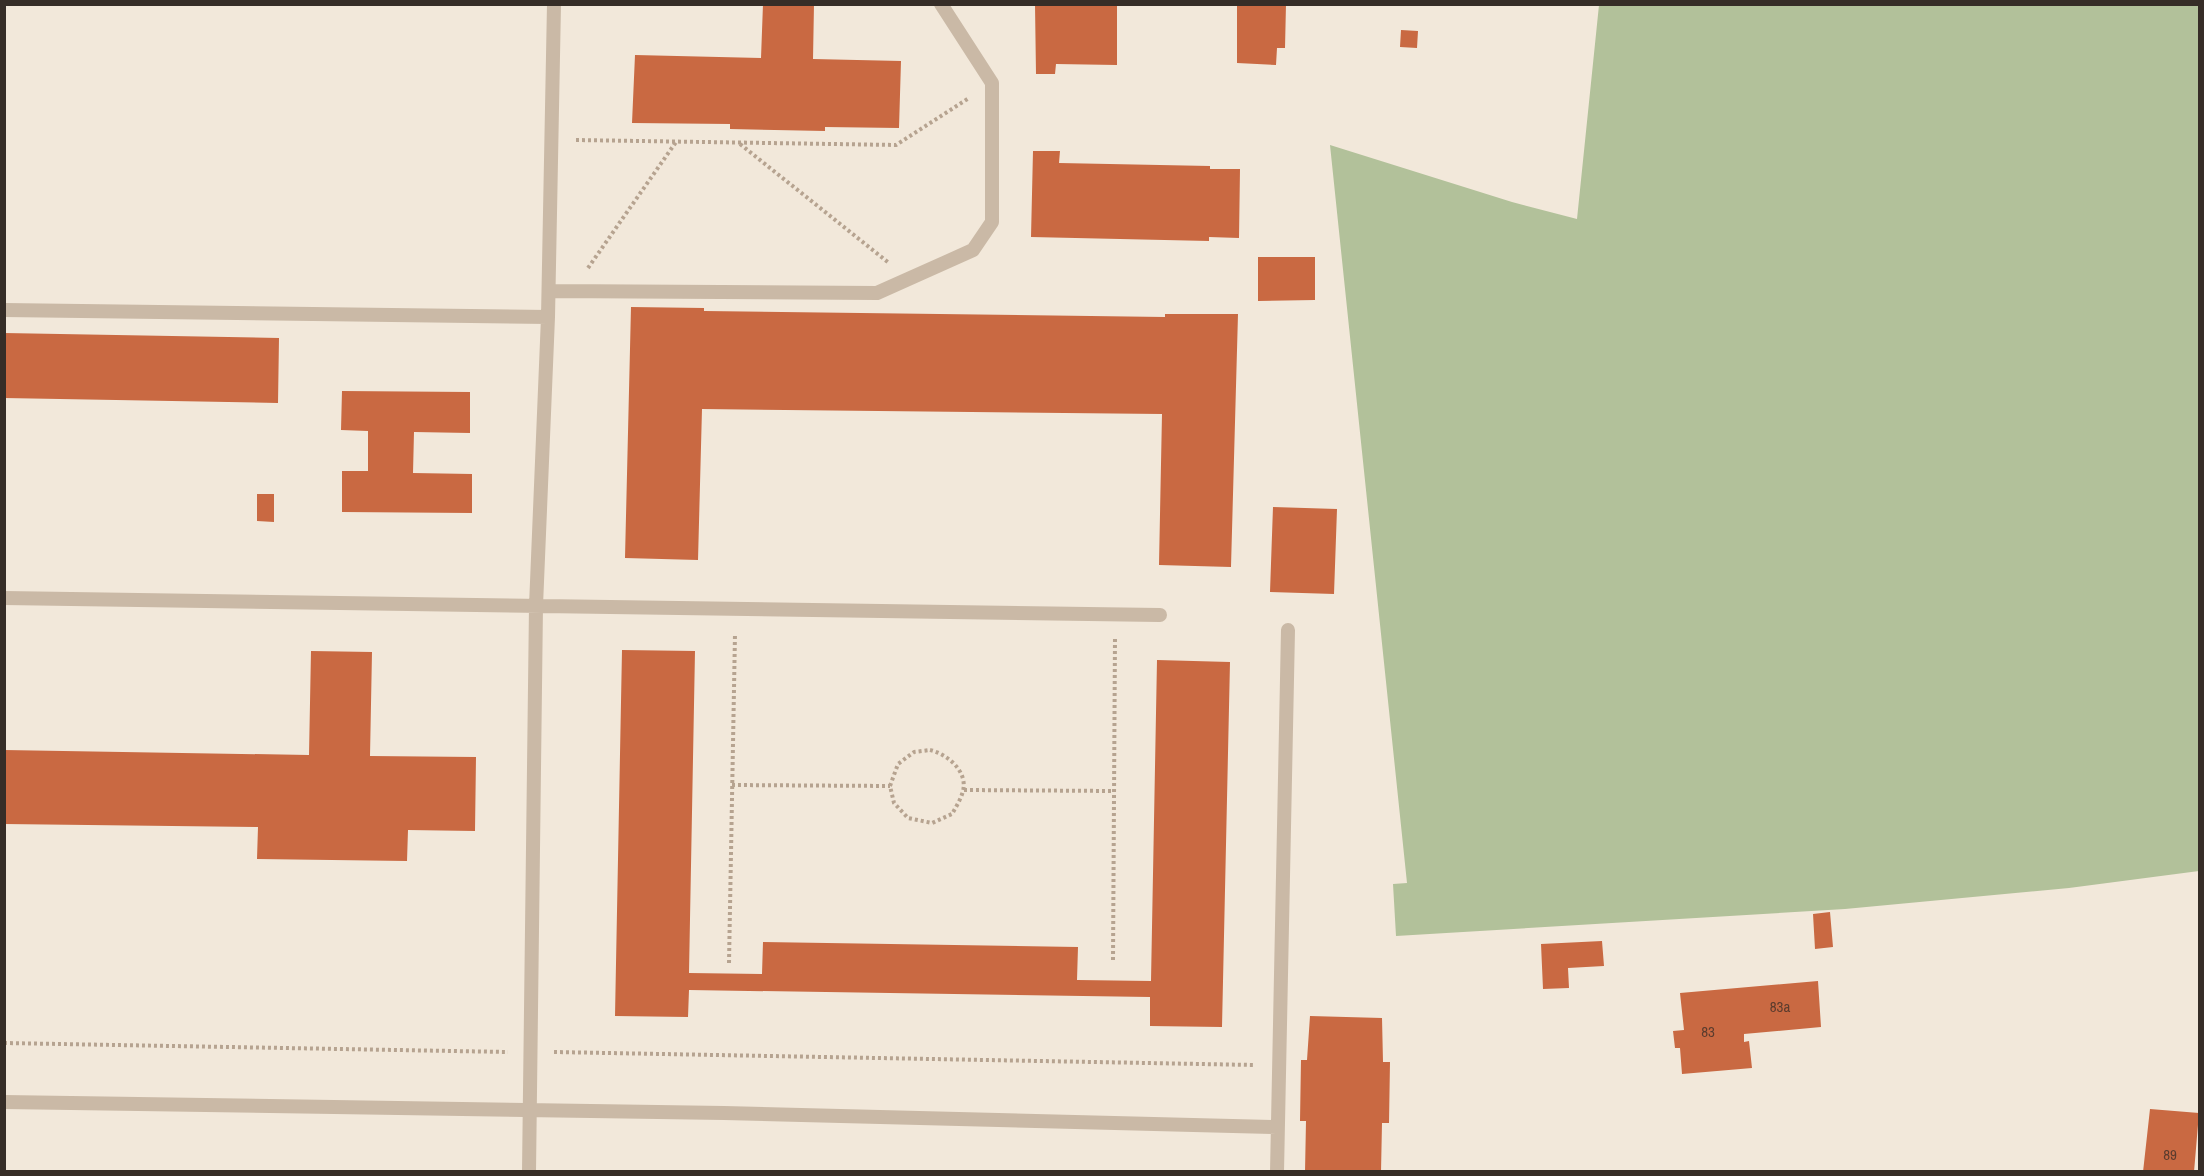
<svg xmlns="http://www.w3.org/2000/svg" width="2204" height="1176" font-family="'Archivo Narrow',sans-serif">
  <rect width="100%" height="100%" fill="#f2e8da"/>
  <path fill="#b2c19a" d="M1599,5H2199V871L2069,888L1845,909L1396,936L1393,884L1407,883L1330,145L1512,202L1577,219Z"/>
  <path fill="#c96942" d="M763,4H814L813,59L901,61L899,128L825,127V131L730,129V124L632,123L635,55L761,58Z
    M1237,4H1286L1285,48H1277L1276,65L1237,63Z
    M1035,5H1117V65L1056,64L1055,74H1036Z
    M1401,30L1418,31L1417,48L1400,47Z
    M1033,151H1060L1059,163L1210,166V169H1240L1239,238L1209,237V241L1031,237Z
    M1258,257H1315V300L1258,301Z
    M631,307L704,308V311L1165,317V314H1238L1231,567L1159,565L1162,414L702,409L698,560L625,558Z
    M4,333L279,338L278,403L4,398Z
    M342,391L470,392V433L414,432L413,473L472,474V513L342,512V471H368V431L341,430Z
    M257,494H274V522L257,521Z
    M1273,507L1337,509L1334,594L1270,592Z
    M622,650L695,651L689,973L762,974L763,942L1078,947L1077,980L1151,981L1157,660L1230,662L1222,1027L1150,1026V997L689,990L688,1017L615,1016Z
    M311,651L372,652L370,756L476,757L475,831L408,830L407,861L257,859L258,827L4,824V750L309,755Z
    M1830,912L1833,947L1815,949L1813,914Z
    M1602,941L1604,966L1568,968L1569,988L1543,989L1541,944Z
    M1818,981L1821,1027L1744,1034V1042L1749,1041L1752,1068L1682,1074L1680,1048H1675L1673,1031L1684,1030L1680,993Z
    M1310,1016L1382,1018L1383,1062H1390L1389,1123H1382L1381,1172H1305L1306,1121H1300L1301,1060H1307Z
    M2150,1109L2199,1113L2194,1172H2143Z"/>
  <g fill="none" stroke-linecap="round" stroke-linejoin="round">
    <path stroke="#b6a390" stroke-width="4" stroke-dasharray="3 3" stroke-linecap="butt" d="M576,140L896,145L969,98
      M740,144L889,263
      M588,268L676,142
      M930,750C947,754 968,771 963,791C961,799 956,807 952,814L932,823L908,818L894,803L890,786L898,764L914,752Z
      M732,785L890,786
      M964,790L1114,791
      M1113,960L1115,637
      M729,963L735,634
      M4,1043L508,1052
      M554,1052L1255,1065"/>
    <path stroke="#cab9a6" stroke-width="14" d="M549,291L877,293L973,250L992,222V83L941,4
      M4,310L548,317
      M4,598L1160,615
      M4,1102L724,1113L1276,1127
      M529,1172L536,606L548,317L554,4
      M1277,1172L1288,630"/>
  </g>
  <g text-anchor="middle" stroke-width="5" stroke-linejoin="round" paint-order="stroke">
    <g font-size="15" fill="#5b3c2e">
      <text x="1780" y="1012">83a</text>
      <text x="1708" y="1037">83</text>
      <text x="2170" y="1160">89</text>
    </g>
  </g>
  <rect width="2204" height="1176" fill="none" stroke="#362d27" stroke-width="12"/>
</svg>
